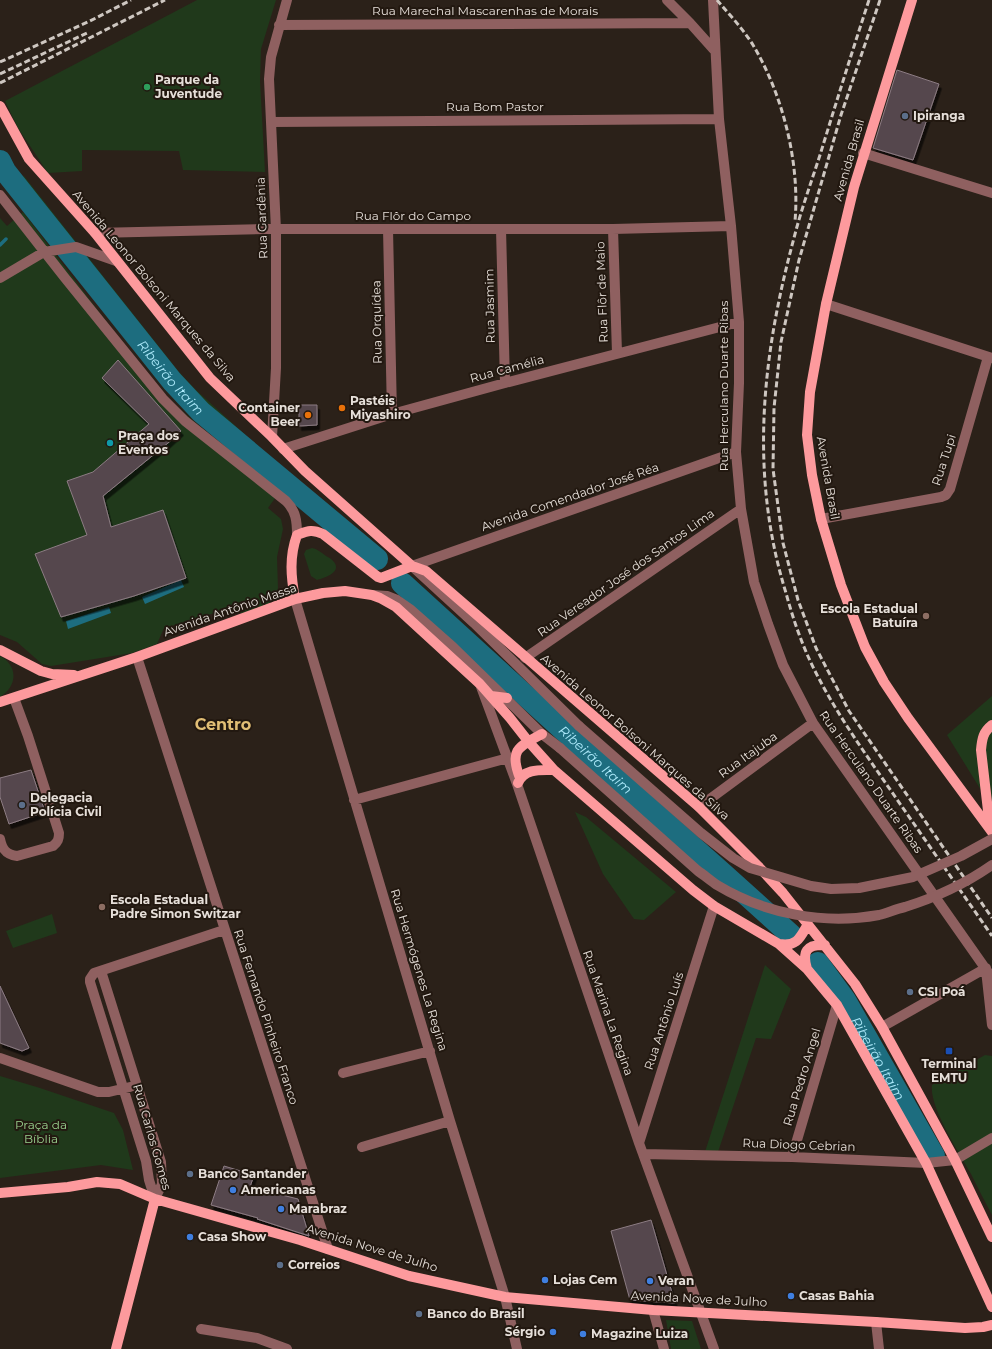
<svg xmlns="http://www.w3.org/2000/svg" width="992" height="1349" font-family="Montserrat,sans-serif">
  <defs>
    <filter id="shadow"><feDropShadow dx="2.5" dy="4.5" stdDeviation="0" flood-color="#0009"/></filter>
  </defs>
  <rect width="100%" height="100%" fill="#2b2119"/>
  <path fill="#20391b" d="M197,0H276L261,49L260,81L265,172L183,170L179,151L82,150V171L48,173L18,128L5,101Z
    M24,176L179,372L195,389L297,482L294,485L191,395L179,382L21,178Z
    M23,212L160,392L278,494L268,508L281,519L283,529L277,557L278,588L275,599L265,606L246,614L228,609L164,628L157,644L132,653L51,666L42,664L17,642L0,635V218L7,226Z
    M312,548C317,549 321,552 326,556C328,557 332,559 334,562C342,572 325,578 317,580L311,576L304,554L306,550Z
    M0,656C19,666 17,687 0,697Z
    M992,696V808L947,735Z
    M575,812L586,817L676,892L644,920L634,919L603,874Z
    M52,914L57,933L13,948L6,931Z
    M765,965L791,989L771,1039L756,1038L717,1155H704Z
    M985,1055L992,1056V1215C985,1202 978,1188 971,1174C960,1154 929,1107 932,1085Z
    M0,1076L40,1088L114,1113L123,1130L133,1170L101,1165L0,1178Z
    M666,1320L692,1321L701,1349H671Z"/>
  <path fill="#1d6d7f" d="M181,580L184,587L145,604L142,597Z
    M109,607L111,613L68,629L66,621Z"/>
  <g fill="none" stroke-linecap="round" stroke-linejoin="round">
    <path stroke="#1d6d7f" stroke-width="3.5" d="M0,245L6,239"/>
    <g stroke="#1d6d7f" stroke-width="22">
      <path id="s1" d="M0,161L5,171L35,209L172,381L201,412L377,559"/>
      <path id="s2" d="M402,583L650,809L720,871L791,935"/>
      <path id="s3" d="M818,963L845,1000L934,1156"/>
    </g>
  </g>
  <path fill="#55474d" stroke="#8c7c83" filter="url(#shadow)" d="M897,70L939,84L913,160L873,148Z
    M118,360L181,431L168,443L103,496L111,527L163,510L186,578L134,596L61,617L35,554L87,535L67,481L93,472L149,424L102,378Z
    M299,405H317V425L299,426Z
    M31,770L45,812L9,824L0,797V778Z
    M0,986L29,1048L22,1051L0,1043Z
    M224,1166L254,1175L250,1187L298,1199L309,1236L257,1219L258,1218L211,1205Z
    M651,1220L675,1303L630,1300L611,1231Z"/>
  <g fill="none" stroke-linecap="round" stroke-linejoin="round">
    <path stroke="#8f6060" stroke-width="10" d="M667,0L690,23L715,51
      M713,0L719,119L731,226L739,322V383L736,452L741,509L754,582L768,624L783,665L813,723L992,978
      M279,25L690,23
      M271,122L719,119
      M863,153L992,193
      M0,195L65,278L163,399L185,421L286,501C296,511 297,521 297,535
      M388,229L392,414
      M501,229L505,383
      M613,229L617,353
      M95,233L263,229H613L731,226
      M0,278L44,252L76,247L116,261
      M826,304L992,358
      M272,437L276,368V230L269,79L271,57L287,0
      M283,449L392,414L505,383L739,322
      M821,519L941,497L946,495L950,489L988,357
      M372,595L387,596L397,600L410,609L453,647L542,734L560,748
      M295,599L450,1121L505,1297L517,1349
      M137,657L328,1249
      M525,658L741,509
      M480,684L517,784L639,1143L714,1349
      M579,726L474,623L412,566L736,452
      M354,800L508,758
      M699,807L813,723
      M0,839C2,849 6,855 17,856L53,846C58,842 59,839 59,833L28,736L14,698
      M986,970L992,1025
      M101,971L161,1162L162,1184L155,1199
      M882,1027L986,968
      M0,1058L98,1092H109L130,1087
      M343,1073L430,1051
      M639,1143L714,906
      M362,1147L450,1121
      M643,1154L792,1157L926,1163L955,1160L992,1138
      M792,1157L837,1005
      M155,1199L149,1180L146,1161L90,982V979L94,973L224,930
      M653,1310L664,1349
      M876,1322L879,1349
      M201,1329L257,1338L287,1349"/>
    <path stroke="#fd9a9d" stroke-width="10" d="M912,0L854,187L826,304L810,392L807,435L812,475L821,519L841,585L865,647L884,682L908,718L992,832
      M0,106L29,159L95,233L210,378L272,437L305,471L412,566L426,571L699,807L758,866L783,893L855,984L882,1027L955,1160L992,1237
      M295,599C291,577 289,557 297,535C308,531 312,529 323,534L378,577L381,578L412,566
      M0,650L41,671L52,674L74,675
      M491,696L507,698
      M0,702L137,657L295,599L323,593L345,591L372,595L380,598L396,607L480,684L510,718L528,741L554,770L693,890L714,906L779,944L807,969L837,1005L926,1163L992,1307
      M520,778C509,750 518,747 542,734
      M518,783C524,768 541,770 554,770
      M990,828L981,750C982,739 983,732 992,725
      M779,944C797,947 800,938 808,924
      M807,969C802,952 806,944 825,945
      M0,1193L68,1187L97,1182L120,1184L155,1199L300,1240L409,1276L505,1297L653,1310L876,1322L965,1328L983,1327L992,1325
      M116,1349L155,1199"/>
    <path stroke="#cec7c1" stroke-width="3" stroke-dasharray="6 3" stroke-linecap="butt" d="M717,0C729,14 743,29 753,45C783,95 800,163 795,221
      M869,0C852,52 836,103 820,155C811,183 801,210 794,238C762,356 749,474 786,593C793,619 802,645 814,669C837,715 867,756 896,798C928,844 960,890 992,936
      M880,0L841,115L799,260L781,342L774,408L773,469L783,543L798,600L816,648L849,711L992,918
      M0,62L90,21L131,0
      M0,74L87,33
      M0,83L165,0"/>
    <path stroke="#8f6060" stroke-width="10" d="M579,726L701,833L733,858L750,868L811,886L831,889L859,888L913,877L961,856L992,839
      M560,748L698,871C704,875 711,881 717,885C765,914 824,925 879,915C887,913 896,909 905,907C937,897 965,884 992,865"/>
  </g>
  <circle fill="#2e9e5b" stroke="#221810" stroke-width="1.5" cx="147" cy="87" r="4"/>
  <g fill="#5c6f8a" stroke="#221810" stroke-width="1.5">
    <circle cx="905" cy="116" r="4"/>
    <circle cx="22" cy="805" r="4"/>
    <circle cx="910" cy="992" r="4"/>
    <circle cx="190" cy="1174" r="4"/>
    <circle cx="280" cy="1265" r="4"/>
    <circle cx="419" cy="1314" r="4"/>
  </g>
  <g fill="#e8710a" stroke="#221810" stroke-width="1.5">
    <circle cx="342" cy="408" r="4"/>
    <circle cx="308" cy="415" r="4"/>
  </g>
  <circle fill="#0f9aa8" stroke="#221810" stroke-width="1.5" cx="110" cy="443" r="4"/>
  <g fill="#8d6e63" stroke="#221810" stroke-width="1.5">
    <circle cx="926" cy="616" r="4"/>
    <circle cx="102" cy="907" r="4"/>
  </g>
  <rect fill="#1a4fb4" stroke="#221810" stroke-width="1.5" x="945" y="1047" width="8" height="8" rx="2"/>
  <g fill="#3f7fe0" stroke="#221810" stroke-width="1.5">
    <circle cx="233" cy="1190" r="4"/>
    <circle cx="281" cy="1209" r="4"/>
    <circle cx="190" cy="1237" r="4"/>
    <circle cx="545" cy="1280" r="4"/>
    <circle cx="650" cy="1281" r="4"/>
    <circle cx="791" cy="1296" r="4"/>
    <circle cx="553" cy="1332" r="4"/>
    <circle cx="583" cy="1334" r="4"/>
  </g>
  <g text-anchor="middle" stroke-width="4" stroke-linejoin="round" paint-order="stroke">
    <g font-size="12" fill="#e6dfd9" stroke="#221810">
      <text x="485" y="15">Rua Marechal Mascarenhas de Morais</text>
      <text x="495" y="111">Rua Bom Pastor</text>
      <text transform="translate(849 160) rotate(-74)" y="4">Avenida Brasil</text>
      <text x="413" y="220">Rua Flôr do Campo</text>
      <text transform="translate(262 218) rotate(-92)" y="4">Rua Gardênia</text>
      <text transform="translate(154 286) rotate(50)" y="4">Avenida Leonor Bolsoni Marques da Silva</text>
      <text transform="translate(602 292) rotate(-92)" y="4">Rua Flôr de Maio</text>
      <text transform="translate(490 306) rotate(-91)" y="4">Rua Jasmim</text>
      <text transform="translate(377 322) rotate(-91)" y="4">Rua Orquídea</text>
      <text transform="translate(507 369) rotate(-15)" y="4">Rua Camélia</text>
      <text transform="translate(724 386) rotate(-90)" y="4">Rua Herculano Duarte Ribas</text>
      <text transform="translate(944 460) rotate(-72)" y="4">Rua Tupi</text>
      <text transform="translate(828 478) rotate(80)" y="4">Avenida Brasil</text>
      <text transform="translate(570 497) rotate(-19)" y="4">Avenida Comendador José Réa</text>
      <text transform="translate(626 573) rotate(-35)" y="4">Rua Vereador José dos Santos Lima</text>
      <text transform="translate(230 610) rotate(-19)" y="4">Avenida Antônio Massa</text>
      <text transform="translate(635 737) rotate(41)" y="4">Avenida Leonor Bolsoni Marques da Silva</text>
      <text transform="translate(748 755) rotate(-36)" y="4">Rua Itajuba</text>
      <text transform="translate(871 782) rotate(55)" y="4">Rua Herculano Duarte Ribas</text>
      <text transform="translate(419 970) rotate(73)" y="4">Rua Hermógenes La Regina</text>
      <text transform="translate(608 1013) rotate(71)" y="4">Rua Marina La Regina</text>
      <text transform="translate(266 1017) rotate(72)" y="4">Rua Fernando Pinheiro Franco</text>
      <text transform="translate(664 1021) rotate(-72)" y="4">Rua Antônio Luís</text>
      <text transform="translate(802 1077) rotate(-73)" y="4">Rua Pedro Angel</text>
      <text transform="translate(152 1137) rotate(74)" y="4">Rua Carlos Gomes</text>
      <text transform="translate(799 1145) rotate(2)" y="4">Rua Diogo Cebrian</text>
      <text transform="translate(372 1248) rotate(17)" y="4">Avenida Nove de Julho</text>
      <text transform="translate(699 1299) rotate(3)" y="4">Avenida Nove de Julho</text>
    </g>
    <g font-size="12" font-weight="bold" fill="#e6dfd9" stroke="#221810" text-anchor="start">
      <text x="155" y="84">Parque da<tspan x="155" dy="14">Juventude</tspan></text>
      <text x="913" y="120">Ipiranga</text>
      <text x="350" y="405">Pastéis<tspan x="350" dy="14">Miyashiro</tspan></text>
      <text x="300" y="412" text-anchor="end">Container<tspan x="300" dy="14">Beer</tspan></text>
      <text x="118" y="440">Praça dos<tspan x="118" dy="14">Eventos</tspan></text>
      <text x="918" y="613" text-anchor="end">Escola Estadual<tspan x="918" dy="14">Batuíra</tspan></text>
      <text x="30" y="802">Delegacia<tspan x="30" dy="14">Polícia Civil</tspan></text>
      <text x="110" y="904">Escola Estadual<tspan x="110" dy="14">Padre Simon Switzar</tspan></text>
      <text x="918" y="996">CSI Poá</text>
      <text x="949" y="1068" text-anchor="middle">Terminal<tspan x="949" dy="14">EMTU</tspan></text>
      <text x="198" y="1178">Banco Santander</text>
      <text x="241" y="1194">Americanas</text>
      <text x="289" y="1213">Marabraz</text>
      <text x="198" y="1241">Casa Show</text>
      <text x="288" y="1269">Correios</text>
      <text x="553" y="1284">Lojas Cem</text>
      <text x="658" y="1285">Veran</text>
      <text x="799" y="1300">Casas Bahia</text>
      <text x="427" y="1318">Banco do Brasil</text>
      <text x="545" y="1336" text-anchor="end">Sérgio</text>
      <text x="591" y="1338">Magazine Luiza</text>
    </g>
    <g font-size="12" fill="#99d18e" stroke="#221810">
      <text x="41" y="1129">Praça da<tspan x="41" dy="14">Bíblia</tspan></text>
    </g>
    <g font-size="13" font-style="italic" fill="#ace9fa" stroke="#221810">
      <text dy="5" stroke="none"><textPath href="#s1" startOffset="276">Ribeirão Itaim</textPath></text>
      <text dy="5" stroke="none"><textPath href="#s2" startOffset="262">Ribeirão Itaim</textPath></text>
      <text dy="5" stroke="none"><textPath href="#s3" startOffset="113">Ribeirão Itaim</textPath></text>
    </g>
    <g font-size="16" font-weight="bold" fill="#e1be75" stroke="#221810">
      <text x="223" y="730">Centro</text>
    </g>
  </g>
</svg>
